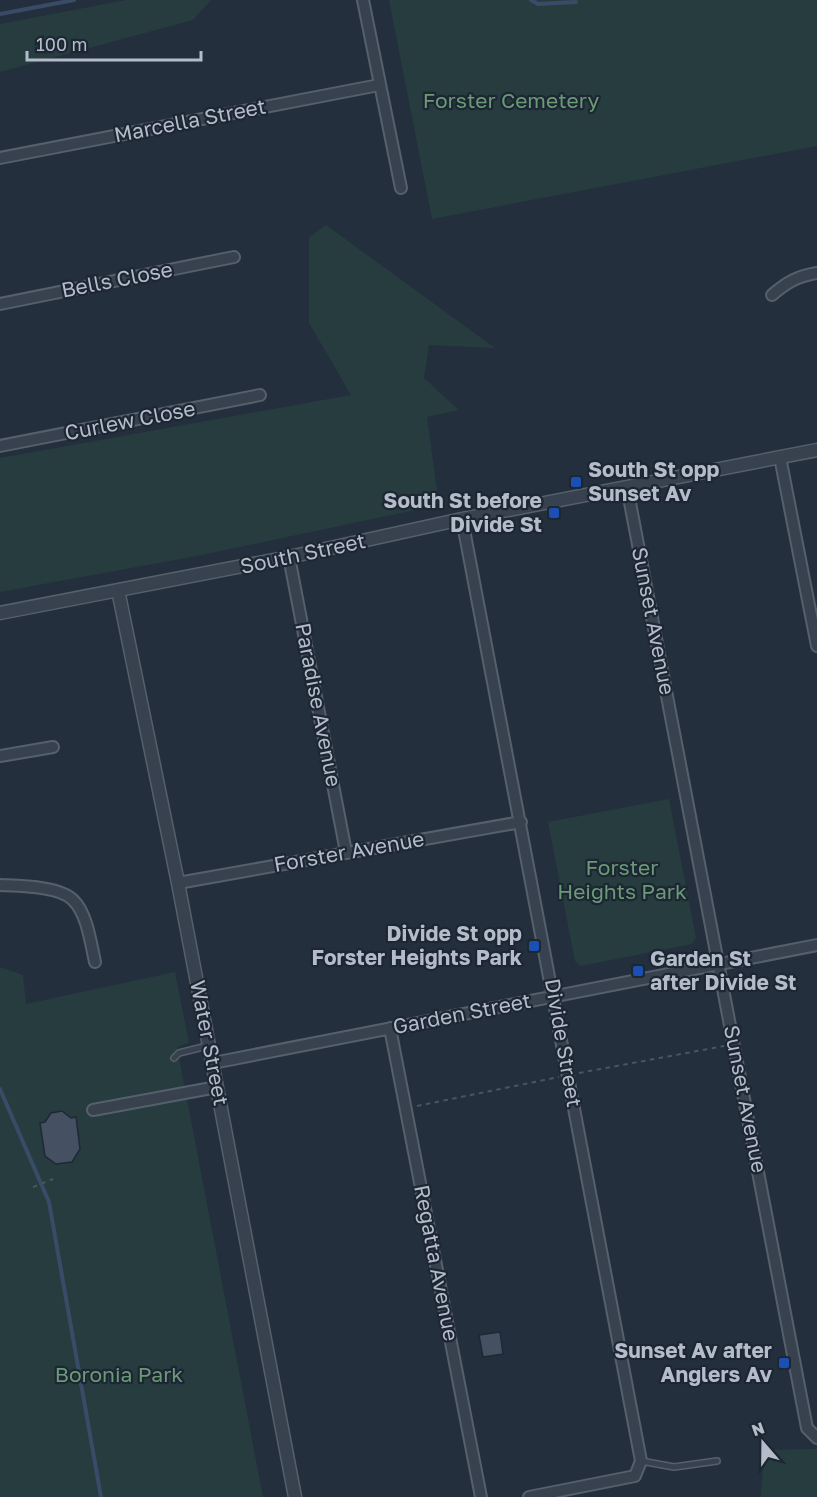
<svg xmlns="http://www.w3.org/2000/svg" width="817" height="1497" font-family="'Golos Text',sans-serif">
  <rect width="100%" height="100%" fill="#242f3e"/>
  <path fill="#263c3f" d="M126,0H211L193,20L0,72V24Z
    M389,0H817V146L432,219Z
    M326,225L495,348L429,345L424,378L459,410L427,417L439,505L197,556L0,592V458L351,395L309,323V237Z
    M669,799L696,938L692,944L581,966L575,961L548,822Z
    M0,967L23,975L26,1004L175,972L189,1043L177,1047L263,1497H0Z
    M817,1449V1497H761L764,1450Z"/>
  <g fill="none" stroke-linecap="round" stroke-linejoin="round">
    <path stroke="#394c67" stroke-width="4" d="M531,0L538,4L576,2
      M0,14L74,0
      M0,1089L49,1202L101,1497"/>
  </g>
  <path fill="#455162" stroke="#1f2835" stroke-width="1.5" d="M62,1111L71,1118L76,1117L80,1149L72,1162L56,1164L45,1156L40,1123L45,1122L51,1113Z
    M500,1332L503,1354L483,1357L479,1335Z"/>
  <g fill="none" stroke-linecap="round" stroke-linejoin="round">
    <defs>
      <path id="service" d="M174,1058L179,1053L207,1046
        M641,1461L674,1467L717,1461"/>
      <path id="minor" d="M363,0L401,188
        M0,158L379,85
        M772,295C787,282 798,276 817,273
        M0,304L234,257
        M0,446L260,395
        M780,457L817,646
        M627,487L807,1428L817,1438
        M462,519L641,1461L635,1476L529,1497
        M289,557L346,852
        M0,756L53,747
        M178,883L521,822
        M0,885C19,886 60,886 73,900C87,913 91,944 95,962
        M390,1028L481,1497
        M213,1063L817,945
        M93,1110L217,1087"/>
      <path id="tertiary" d="M118,590L178,883L295,1497
        M0,613L289,557L462,519L817,450"/>
    </defs>
    <use href="#service" stroke="#565f6c" stroke-width="8"/>
    <use href="#minor" stroke="#565f6c" stroke-width="14"/>
    <use href="#tertiary" stroke="#565f6c" stroke-width="15"/>
    <path stroke="#44595c" stroke-width="2" stroke-dasharray="4.5 4.5" stroke-linecap="butt" d="M579,1073L724,1046
      M417,1106L559,1077
      M33,1187L53,1179"/>
    <use href="#service" stroke="#38414e" stroke-width="5"/>
    <use href="#minor" stroke="#38414e" stroke-width="10"/>
    <use href="#tertiary" stroke="#38414e" stroke-width="12"/>
  </g>
  <g fill="#1a4fb4" stroke="#1d2633" stroke-width="2">
    <rect x="570" y="476" width="12" height="12" rx="3"/>
    <rect x="548" y="507" width="12" height="12" rx="3"/>
    <rect x="528" y="940" width="12" height="12" rx="3"/>
    <rect x="632" y="965" width="12" height="12" rx="3"/>
    <rect x="778" y="1357" width="12" height="12" rx="3"/>
  </g>
  <g text-anchor="middle" stroke-width="4.5" stroke-linejoin="round" paint-order="stroke">
    <g font-size="21" fill="#6b9a76" stroke="#1d2633">
      <text x="511" y="108">Forster Cemetery</text>
      <text x="622" y="875">Forster<tspan x="622" dy="24">Heights Park</tspan></text>
      <text x="119" y="1382">Boronia Park</text>
    </g>
    <g font-size="21" fill="#b4bcc9" stroke="#1d2633">
      <text transform="translate(190 121) rotate(-11)" y="7">Marcella Street</text>
      <text transform="translate(117 280) rotate(-11)" y="7">Bells Close</text>
      <text transform="translate(130 421) rotate(-11)" y="7">Curlew Close</text>
      <text transform="translate(303 554) rotate(-12)" y="7">South Street</text>
      <text transform="translate(653 621) rotate(79)" y="7">Sunset Avenue</text>
      <text transform="translate(318 705) rotate(79)" y="7">Paradise Avenue</text>
      <text transform="translate(349 852) rotate(-10)" y="7">Forster Avenue</text>
      <text transform="translate(462 1014) rotate(-11)" y="7">Garden Street</text>
      <text transform="translate(209 1043) rotate(79)" y="7">Water Street</text>
      <text transform="translate(563 1043) rotate(80)" y="7">Divide Street</text>
      <text transform="translate(745 1099) rotate(79)" y="7">Sunset Avenue</text>
      <text transform="translate(436 1263) rotate(79)" y="7">Regatta Avenue</text>
    </g>
    <g font-size="21" font-weight="bold" fill="#b4bcc9" stroke="#1d2633" text-anchor="end">
      <text x="588" y="477" text-anchor="start">South St opp<tspan x="588" dy="24">Sunset Av</tspan></text>
      <text x="542" y="508">South St before<tspan x="542" dy="24">Divide St</tspan></text>
      <text x="522" y="941">Divide St opp<tspan x="522" dy="24">Forster Heights Park</tspan></text>
      <text x="650" y="966" text-anchor="start">Garden St<tspan x="650" dy="24">after Divide St</tspan></text>
      <text x="772" y="1358">Sunset Av after<tspan x="772" dy="24">Anglers Av</tspan></text>
    </g>
  </g>
  <g transform="translate(763 1443) rotate(340)" stroke="#1d2633" stroke-width="4.5" paint-order="stroke">
  <path d="M0-4.5L10 22L0 15L-10 22Z" fill="#b4bcc9"/>
  <text y="-9" font-size="16" font-weight="bold" text-anchor="middle" fill="#b4bcc9">N</text>
  </g>
  <path d="M27 51v9h174v-9" fill="none" stroke="#b4bcc9" stroke-width="3"/>
  <text x="36" y="51" font-size="18" fill="#b4bcc9" stroke="#1d2633" stroke-width="4.5" paint-order="stroke">100 m</text>
</svg>
